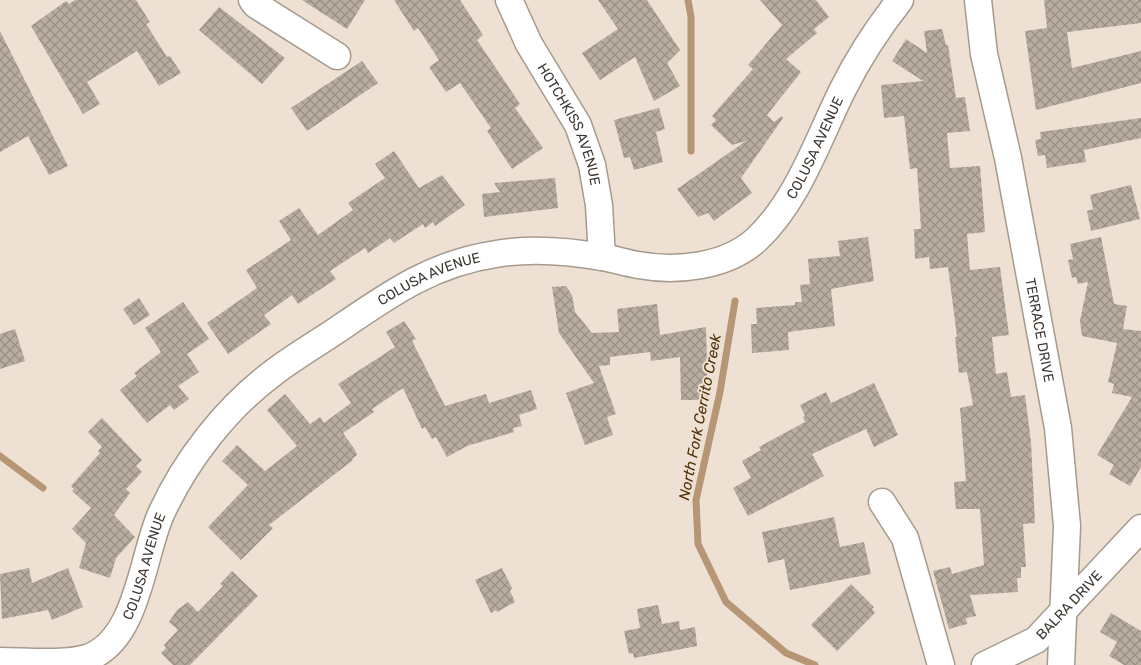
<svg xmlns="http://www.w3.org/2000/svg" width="1141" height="665" font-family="Rubik,sans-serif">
  <defs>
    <pattern id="building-cross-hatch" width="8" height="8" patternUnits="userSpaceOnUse" patternTransform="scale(1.25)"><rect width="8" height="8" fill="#b9ada0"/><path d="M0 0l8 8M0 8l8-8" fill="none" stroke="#988e83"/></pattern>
  </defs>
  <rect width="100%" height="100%" fill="#eee1d4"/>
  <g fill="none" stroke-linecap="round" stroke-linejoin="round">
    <path stroke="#b69674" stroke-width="7" d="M688,0L691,17V151
      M735,301L720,392L696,500L698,544L726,602L786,653L815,665
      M0,456L43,488"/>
  </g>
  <path fill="url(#building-cross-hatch)" d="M75,0H136L150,22L146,24L167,57L170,56L181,73L159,86L137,51L87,82L100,104L83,114L31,26L66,1L69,4Z
    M302,0H365L347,29Z
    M394,0H460L483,35L477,40L520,104L515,108L543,148L512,169L487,131L491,128L460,83L446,92L429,67L439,60L418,28L414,31Z
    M598,0H647L680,50L667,63L680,86L654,101L635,57L600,80L582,53L618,29Z
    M760,0H816L829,17L814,29L817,33L786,59L801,72L767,115L774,122L782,116L783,118L741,178L752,193L714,221L708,213L698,217L677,189L746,141L732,145L711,125L716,120L712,116L753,69L748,65L782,25Z
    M1044,0H1141V23L1067,32L1072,68L1141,51V83L1036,110L1025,31L1047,28Z
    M219,7L285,58L262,84L199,30Z
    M942,29L946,45H948L956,98L965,97L970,131L947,133L950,168L980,166L985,232L967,234L970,270L1000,267L1009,335L992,337L996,374L1007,372L1011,397L1025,395L1031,442L1035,523L1023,524L1026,567H1021V578H1017L1018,592L970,595L976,616L966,618L967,624L949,629L933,571L950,567L952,574L984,565L980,509H956L955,500L954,482L966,481L960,408L973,405L967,372L959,373L955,337H957L948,267L930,269L929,257L915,259L914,229H921L917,168L910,169L904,116L884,118L881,85L923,81L892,61L906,39L927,53L924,31Z
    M0,31L68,166L49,175L28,136L0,152Z
    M362,61L378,83L307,131L291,108Z
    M659,108L665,129L656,132L663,162L634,170L630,157L624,158L614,120Z
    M1141,118V138L1084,150L1086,162L1047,168L1045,155L1038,156L1035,140L1041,139L1040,132Z
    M394,151L419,188L442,175L465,205L435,226L433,222L425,228L423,224L394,243L390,238L368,253L365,248L330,271L336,279L298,304L292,295L264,315L271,324L228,354L207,323L257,288L246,270L291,240L279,221L299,208L318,235L353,210L348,203L385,178L375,164Z
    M555,178L558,208L484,217L482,194L500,192L494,183Z
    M1131,185L1140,219L1091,231L1087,211L1093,209L1090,195Z
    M868,237L874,281L831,289L835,326L788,332L789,350L752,353L751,324H757L756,308L795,305V302H802L800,285L810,284L808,259L840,256L838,241Z
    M1101,237L1114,304L1127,306L1123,329L1141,331V467L1130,486L1109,474L1114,465L1097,455L1132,397L1112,393L1114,384L1108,382L1117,343L1082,336L1080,321L1088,282L1078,284L1076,277L1072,278L1068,260L1073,259L1070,244Z
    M566,286L572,295L575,312L592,333L619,332L617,309L657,304L660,335L706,327L708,400H681L680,357L651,361L650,352L610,357V365L599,366L616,414L607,417L613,435L585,445L566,393L594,383L559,333L552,287Z
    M139,298L150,315L134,325L123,309Z
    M183,302L209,339L187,354L199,372L178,386L189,399L174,410L170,405L147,423L120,390L137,376L134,373L161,352L145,328Z
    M404,321L416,339L412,341L445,406L486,394L489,403L531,390L537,409L519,415L522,426L513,428L514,432L467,446L447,457L436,437L432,439L425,427L422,429L403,388L372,409L374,412L343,433L355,450L357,455L352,459L353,460L269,525L273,528L241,560L208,527L248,485L222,461L237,445L265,471L297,446L267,410L285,394L310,424L320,417L324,423L351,403L338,384L395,347L386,332Z
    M15,329L25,361L0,369V334Z
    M874,383L898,435L874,447L866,429L812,454L824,476L748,516L733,488L751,478L742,461L761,450L759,447L805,422L803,417L805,416L800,405L826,392L831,403Z
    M102,418L142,460L136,466L142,472L126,489L130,493L114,515L135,537L116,558L110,578L79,568L86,543L72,529L91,508L72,491L74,489L71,486L100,453L98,451L102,447L88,432Z
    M834,517L840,547L864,542L871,574L790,590L784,559L768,563L762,532Z
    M29,568L32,583L68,568L83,607L52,620L48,610L2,619L0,574Z
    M502,568L512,588L510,591L515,602L497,612L496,610L491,613L475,580Z
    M232,571L258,596L190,665H173L161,653L166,648L164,645L178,630L169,622L177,610L188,602L198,612L223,586L220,584Z
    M851,584L874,607L872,609L875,613L837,651L811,625Z
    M658,605L662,624L679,621L680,630L695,627L697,646L634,658L633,653L629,654L624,631L640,628L637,609Z
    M1111,613L1141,631V665H1124L1109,656L1117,642L1100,632Z"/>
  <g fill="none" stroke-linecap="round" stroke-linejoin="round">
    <defs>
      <g id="minor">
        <path d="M252,0L256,5L337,56"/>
        <path id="s1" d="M509,0L529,44L578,125L592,165L599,205L602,257"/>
        <path id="s2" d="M978,0L984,54L1008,158L1058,428L1067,526L1061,665"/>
        <path d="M882,502L905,538L941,665"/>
        <path id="s3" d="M0,661C25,661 63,665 87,658C138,641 142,556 161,514C185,461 226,408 273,373C294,357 318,343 340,328C391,293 434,263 496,254C530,248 568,251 602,257C614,259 626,263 638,265C677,272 726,267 756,240C798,201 818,139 843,89C859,57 878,28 900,0"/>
        <path id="s4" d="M985,665L1036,640L1141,528"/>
      </g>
    </defs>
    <use href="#minor" stroke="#a69a8e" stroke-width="29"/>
    <use href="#minor" stroke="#fff" stroke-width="26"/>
  </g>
  <g text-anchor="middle" stroke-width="4" stroke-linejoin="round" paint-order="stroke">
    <g font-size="14" fill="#3e3833" stroke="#eee1d4">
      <text dy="5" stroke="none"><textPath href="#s1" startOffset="139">HOTCHKISS AVENUE</textPath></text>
      <text dy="5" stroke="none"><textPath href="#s3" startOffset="1070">COLUSA AVENUE</textPath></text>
      <text dy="5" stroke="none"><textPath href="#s3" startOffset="620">COLUSA AVENUE</textPath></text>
      <text dy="5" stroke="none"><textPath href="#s2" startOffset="336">TERRACE DRIVE</textPath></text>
      <text dy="5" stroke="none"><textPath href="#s3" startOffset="200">COLUSA AVENUE</textPath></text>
      <text dy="5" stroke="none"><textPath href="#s4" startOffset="105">BALRA DRIVE</textPath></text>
    </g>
    <g font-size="15" font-style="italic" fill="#4f2e01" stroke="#eee1d4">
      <text transform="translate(700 417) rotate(-79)" y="5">North Fork Cerrito Creek</text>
    </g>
  </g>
</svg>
